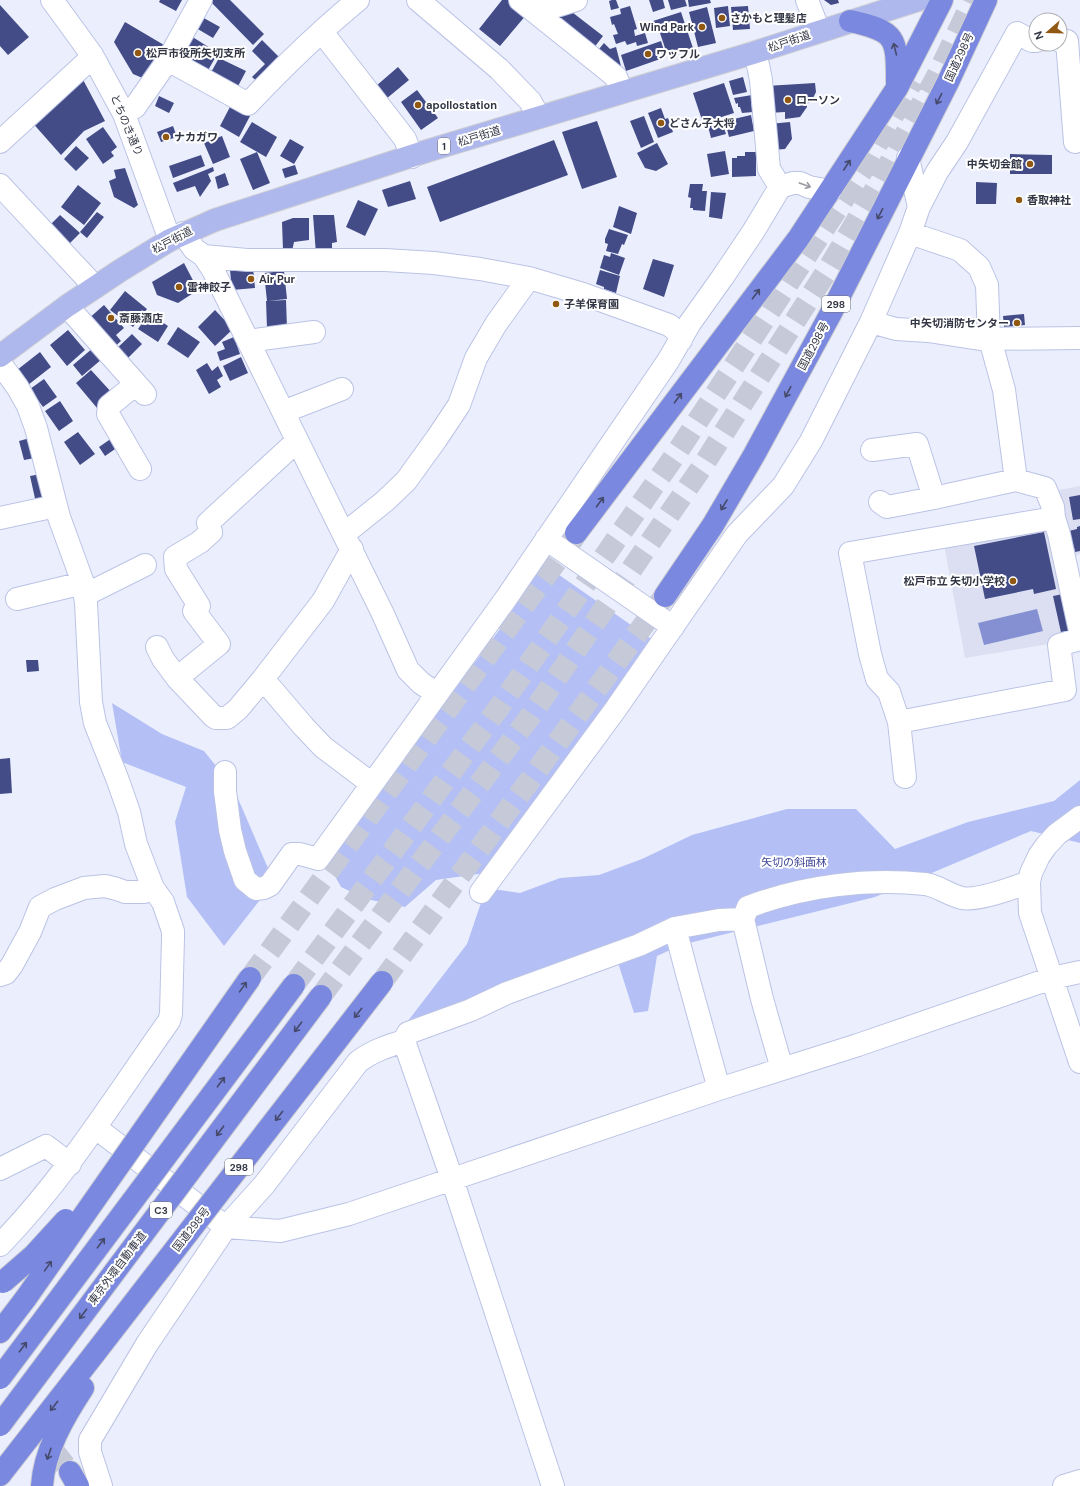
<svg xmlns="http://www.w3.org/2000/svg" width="1080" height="1486" font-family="'DM Sans','Noto Sans JP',sans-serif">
  <rect width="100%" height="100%" fill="#ebeffd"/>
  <path fill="#dbdff1" d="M1080,486V554L1069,557L1080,639L965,658L944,545L1065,519L1059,490Z"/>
  <path fill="#b4c0f5" d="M542,563L654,641L485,873L436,880L405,907L366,899L341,887L326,860L500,629L524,588Z
    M112,703L162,734L204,751L233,787L274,882L224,946L187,897L175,822L186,787L122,762Z
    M1080,780V843L1031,831L875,897L681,945L657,956L648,1011L634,1013L614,950L401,1030L467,944L486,888L520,893L560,878L599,875L642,859L692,835L787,809H856L895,849L968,822L1054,801Z"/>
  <path fill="#8490d1" d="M1037,609L1043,631L984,645L978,623Z"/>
  <path fill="#434c87" d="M160,0H182L176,11L159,2Z
    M209,0H230L264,34L253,45Z
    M502,0H510L527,14L500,46L479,29Z
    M612,0H616L619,8L611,10L609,1Z
    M649,0H663L665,8L653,12Z
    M668,0H685L687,6L671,10Z
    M688,0H710L711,3L689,7Z
    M824,0H838L839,3L831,5Z
    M0,5L29,37L8,55L0,46Z
    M630,6L637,29L634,30L635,36L645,33L648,43L637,46L636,42L627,45L625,41L616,44L613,35L618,34L614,24L612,25L610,17L621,14L620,9Z
    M728,6L730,26L716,28L714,8Z
    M748,6L750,29L733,30L731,7Z
    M707,7L716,43L698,47L689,12Z
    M568,9L603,36L593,49L557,17L560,13L564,16Z
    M681,12L693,48L672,55L670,50L666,51L659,30L657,31L653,21Z
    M202,17L220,27L213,38L196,28Z
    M125,22L164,45L145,79L133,74L114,42Z
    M191,36L218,53L207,72L180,55Z
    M262,40L282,60L259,83L252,77L265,64L252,51Z
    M661,41L666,57L626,71L621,55Z
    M604,43L610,49L616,47L621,66L615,73L594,55Z
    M219,58L246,71L236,90L209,76Z
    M398,67L409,80L386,99L376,86Z
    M80,74L105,121L84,131L61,155L30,120Z
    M743,77L747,92L733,95L729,81Z
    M724,83L734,113L703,123L693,93Z
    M815,83L816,92L813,98H809L810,102L807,104V107L800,117L785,119V112L768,113L766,86Z
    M417,90L438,118L421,130L401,102Z
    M752,95L754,102L751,103L753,112L742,113L740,107H738V103L736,104L734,98Z
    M159,96L174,103L169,113L155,106Z
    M231,105L250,116L239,137L220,126Z
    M661,108L665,119L668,118L673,132L658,138L648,113Z
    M751,115L754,131L729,137L725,121Z
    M644,116L654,142L641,148L630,121Z
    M597,121L617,177L582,189L562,132Z
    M252,122L277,137L266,157L240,142Z
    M722,122L726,134L711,138L708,126Z
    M790,122L792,139L785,149L773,150L769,124Z
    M173,126L177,137L161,142L157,132Z
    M103,127L117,147L111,152L114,156L103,164L86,139Z
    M222,136L230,157L213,164L204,143Z
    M290,139L304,147L294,164L280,156Z
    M554,140L568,175L440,222L427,187Z
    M657,143L668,164L656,171L645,168L637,153Z
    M76,146L89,158L76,171L64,159Z
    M725,151L729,174L711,177L707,154Z
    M257,152L270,183L253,190L240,159Z
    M745,152H758V159H756V176L732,177V158H737V156H745Z
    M1010,154L1052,155V174H1010Z
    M201,155L205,166L173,178L169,166Z
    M295,165L298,174L285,178L282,169Z
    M213,167L214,171L208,174L211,181L200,197L195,186L177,192L173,183Z
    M125,168L138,205L134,208L114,197L109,181L116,178L114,170Z
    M225,173L229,185L218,189L215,177Z
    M410,181L416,199L388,207L382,190Z
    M976,182L997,183L996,204H976Z
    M690,184H703L702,191H707L705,211L693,210V208H690L691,198L688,197Z
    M78,185L101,203L84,225L61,207Z
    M711,192L726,193L722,219L709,217Z
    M358,200L378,209L365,236L346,227Z
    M619,206L637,213L631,234L613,227Z
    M97,212L104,217L87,238L80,232Z
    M60,215L80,233L69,244L49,226Z
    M313,215H334L337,242L332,243V252L316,254Z
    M293,218H309V240L294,242L292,251L283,250L282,222Z
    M609,229L628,235L624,245L622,244L618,254L606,251L608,244L605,243V239Z
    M611,253L625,258L619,275L600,268L604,255L610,257Z
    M653,259L674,265L664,297L643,289Z
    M184,263L198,290L178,303L157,295L152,282Z
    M253,268L255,288L232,290L230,270Z
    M600,270L620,276L616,293L604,289V287L596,284Z
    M284,271L287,299L267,301L264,273Z
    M125,291L147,309L133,327L110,310Z
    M286,300L287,328H267L266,301Z
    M104,305L124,328L116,335L121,341L112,349L87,320Z
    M215,310L233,329L215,346L198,327Z
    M149,313L168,326L158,342L138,329Z
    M1024,314L1025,325L1004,327L1003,316Z
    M178,327L200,342L188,358L167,344Z
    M68,330L85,350L67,366L50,345Z
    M132,334L142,344L123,363L113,352Z
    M234,337L240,354L220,361L217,352L225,349L222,342Z
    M93,348L102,359L82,376L73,365Z
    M40,352L51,367L28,385L17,370Z
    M241,357L248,373L230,381L223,366Z
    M207,363L212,371L218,366L223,376L217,380L221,387L209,394L196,370Z
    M91,370L113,394L97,408L76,383Z
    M44,379L57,397L43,407L30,389Z
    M60,401L73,421L59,431L45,411Z
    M78,432L95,454L80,465L64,442Z
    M30,438L35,458L24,460L19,441Z
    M112,438L118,447L105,456L99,447Z
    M41,474L47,500L36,503L30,476Z
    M1080,495V519L1073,520L1069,497Z
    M1067,522L1069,531L1077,529V527L1080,526V551L1075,552L1074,548L1068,550L1062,524Z
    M1044,532L1056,589L1034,594L1033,589L985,599L974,546Z
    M1063,594L1072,635L1062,637L1053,596Z
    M26,660H38L39,671L27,672Z
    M10,758L12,793L0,794V759Z"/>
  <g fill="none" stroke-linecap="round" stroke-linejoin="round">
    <path stroke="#c6cad8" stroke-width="22" stroke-dasharray="22 11" stroke-linecap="butt" d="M250,978L575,536
      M382,982L664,597
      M294,985L500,706L676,454L862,171L913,80
      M321,996L529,718L702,467L830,266L879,183L936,78L973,0
      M0,1407C31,1425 49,1444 70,1472"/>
    <defs>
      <path id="minor" d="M52,0L92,55L124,114L170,240
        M418,0L499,69L530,101L539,117
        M520,0L616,77L622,92
        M807,0L819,31
        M537,12L576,0
        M322,32L405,139L412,157
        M1060,41H1067L1075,142
        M753,53L758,65L761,80L769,169L780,187
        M168,60L248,104C283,67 319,32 358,0
        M124,114L135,107L168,60L201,0
        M0,142L88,61L92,55
        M908,158L919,207
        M0,185L95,287
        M183,233L194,249L204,256L247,260H385L434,263L480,269L529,278L583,294L669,325L677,331L681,340
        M910,233L960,250L979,267L987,285L989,339
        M204,256L213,270L382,612L408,670L421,683L437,694
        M67,306L145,394
        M871,322L896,329L928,331L980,339L1080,338
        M990,339L1004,390L1016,480L1045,488L1053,507L1054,518L1059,534L1080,631
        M248,341L314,332
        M0,363L18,388L28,406L36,428L59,517L83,583L86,603L91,702L95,723L117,778L129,812L136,844L153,888L163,902L173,931V938L171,1014L169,1021C115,1097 66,1177 0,1245
        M136,384L109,406L108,414L140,469
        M283,412L342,389
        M297,441L208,523L211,532L200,542L175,557L176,569L199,606L194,611L219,644L177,678L213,716L216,718H227L238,709L263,679L323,601L352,549
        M872,450L917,444L934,498L1016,480
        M880,502L887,507L934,498
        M0,518L56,506
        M344,534L385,501L406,481L437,438L459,405L476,358L496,324L529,278
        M546,539L673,627
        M85,595L145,565
        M17,599L83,583
        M157,647L163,659L177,678
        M263,679L304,727L323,747L372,784
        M899,722L1065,690L1059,645L1080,639
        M225,772V791L230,830L235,851L245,880L256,889L264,888L270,885L292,854H300L318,859L505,600L668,361L690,323L722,278L753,232L780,187L793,183H800L809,187L830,191
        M905,777L899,722L889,692L877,679L870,654L850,553L1054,518
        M1080,817L1057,834L1046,846L1039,856L1031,873L1029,882L1030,913L1080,1062
        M481,892L615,710L737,534L783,486L811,441L871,322L910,233L919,207L937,172L957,142L1017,33L1032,41H1036
        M743,919L762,999L782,1069
        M675,928L689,981L719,1089
        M0,975L6,973L12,965L30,932L40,907L55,899L84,888L105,886L117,889L125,892H144L153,888
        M404,1041L408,1033L471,1010L507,993L639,945L675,928L719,920L743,919L748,907C803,886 867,878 925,884C936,885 949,895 962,898C978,901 1013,888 1029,882
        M96,1128L226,1227L280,1231L349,1214L719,1089L858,1045L1052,978L1080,972
        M0,1169L46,1146L70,1164
        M101,1486L90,1452V1440L147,1344L226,1227L264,1185L358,1062C372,1051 388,1046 404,1041L452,1179L553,1486
        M1064,1486L1080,1481"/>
      <path id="major" d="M0,356L67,306L121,270L170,240L215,220L427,151L753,53L918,0"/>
      <path id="highway" d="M850,21C898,31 897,39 897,85
        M576,533L798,239L897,88L942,0
        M665,596L713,525L754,455L831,313L948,82L986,0
        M0,1332L26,1298
        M70,1472L78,1486
        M0,1475L95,1353
        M42,1486C44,1451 64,1417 83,1388"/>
    </defs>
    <use href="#minor" stroke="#bbc3e5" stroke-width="24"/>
    <use href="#major" stroke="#cecfd2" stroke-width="24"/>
    <use href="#highway" stroke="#cecfd2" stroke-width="24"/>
    <use href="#minor" stroke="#fff" stroke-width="22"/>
    <use href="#major" stroke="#afb8ec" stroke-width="22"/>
    <use href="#highway" stroke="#7a88e0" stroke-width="22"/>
    <defs>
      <path id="highway-bridge" d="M3,1282L34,1255L66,1220
        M26,1298L250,978
        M95,1353L382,982
        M0,1378L294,985
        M0,1425L321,996"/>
    </defs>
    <use href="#highway-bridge" stroke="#cecfd2" stroke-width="24" stroke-linecap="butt"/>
    <use href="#highway-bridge" stroke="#7a88e0" stroke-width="22"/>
  </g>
  <defs><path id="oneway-shaft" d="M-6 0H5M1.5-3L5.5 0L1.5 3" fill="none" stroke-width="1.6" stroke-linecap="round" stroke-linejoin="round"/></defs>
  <g stroke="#454a6b">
    <use href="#oneway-shaft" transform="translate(895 49) rotate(-104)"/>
    <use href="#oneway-shaft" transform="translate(939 99) rotate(117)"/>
    <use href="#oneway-shaft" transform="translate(847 165) rotate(-57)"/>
    <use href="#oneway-shaft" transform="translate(880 214) rotate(117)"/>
    <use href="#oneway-shaft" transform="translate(756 294) rotate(-53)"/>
    <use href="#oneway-shaft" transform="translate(788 392) rotate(118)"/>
    <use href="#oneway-shaft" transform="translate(678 398) rotate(-53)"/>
    <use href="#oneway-shaft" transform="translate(600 502) rotate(-53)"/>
    <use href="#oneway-shaft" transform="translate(724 505) rotate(121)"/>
    <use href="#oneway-shaft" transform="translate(243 987) rotate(-55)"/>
    <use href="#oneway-shaft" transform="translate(358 1013) rotate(128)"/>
    <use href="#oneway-shaft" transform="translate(298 1027) rotate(127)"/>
    <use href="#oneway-shaft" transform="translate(221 1082) rotate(-53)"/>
    <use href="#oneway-shaft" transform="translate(279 1116) rotate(128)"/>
    <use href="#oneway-shaft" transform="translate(220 1131) rotate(127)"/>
    <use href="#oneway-shaft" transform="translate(101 1243) rotate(-53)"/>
    <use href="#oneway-shaft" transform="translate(48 1266) rotate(-55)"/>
    <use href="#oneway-shaft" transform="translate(83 1314) rotate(127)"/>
    <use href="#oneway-shaft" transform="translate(23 1347) rotate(-53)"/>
    <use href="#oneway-shaft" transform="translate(54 1406) rotate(128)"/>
    <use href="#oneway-shaft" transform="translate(49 1454) rotate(109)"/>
  </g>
  <use stroke="#999aa2" href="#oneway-shaft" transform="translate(805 185) rotate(20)"/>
  <g fill="#905811" stroke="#fff" stroke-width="1.5">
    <circle cx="722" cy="18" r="4"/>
    <circle cx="702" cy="27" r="4"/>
    <circle cx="138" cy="53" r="4"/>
    <circle cx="648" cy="54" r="4"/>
    <circle cx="788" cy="100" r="4"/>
    <circle cx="418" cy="105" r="4"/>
    <circle cx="661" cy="123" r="4"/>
    <circle cx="166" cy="137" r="4"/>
    <circle cx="1030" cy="164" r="4"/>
    <circle cx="1019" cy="200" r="4"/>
    <circle cx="251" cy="279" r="4"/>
    <circle cx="179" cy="287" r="4"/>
    <circle cx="556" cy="304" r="4"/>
    <circle cx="111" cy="318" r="4"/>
    <circle cx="1017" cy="323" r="4"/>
    <circle cx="1013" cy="581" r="4"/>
  </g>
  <g text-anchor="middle" stroke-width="4" stroke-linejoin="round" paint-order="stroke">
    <g fill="#fff" stroke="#70727c" stroke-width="1">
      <rect x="438" y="138" width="12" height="16" rx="3"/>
      <rect x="822" y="296" width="28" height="16" rx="3"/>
      <rect x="225" y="1159" width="28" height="16" rx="3"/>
      <rect x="150" y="1202" width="22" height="16" rx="3"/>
    </g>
    <g font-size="10" font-weight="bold" fill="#333644">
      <text x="444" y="150">1</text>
      <text x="836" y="308">298</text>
      <text x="239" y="1171">298</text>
      <text x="161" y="1214">C3</text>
    </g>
    <g font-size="11" font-weight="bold" fill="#333644" stroke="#fff" text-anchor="start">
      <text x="730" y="22">さかもと理髪店</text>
      <text x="694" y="31" text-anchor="end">Wind Park</text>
      <text x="146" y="57">松戸市役所矢切支所</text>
      <text x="656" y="58">ワッフル</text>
      <text x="796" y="104">ローソン</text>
      <text x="426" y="109">apollostation</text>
      <text x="669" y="127">どさん子大将</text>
      <text x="174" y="141">ナカガワ</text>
      <text x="1022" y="168" text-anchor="end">中矢切会館</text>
      <text x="1027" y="204">香取神社</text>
      <text x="259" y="283">Air Pur</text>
      <text x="187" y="291">雷神餃子</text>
      <text x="564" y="308">子羊保育園</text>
      <text x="119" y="322">斎藤酒店</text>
      <text x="1009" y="327" text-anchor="end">中矢切消防センター</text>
      <text x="1005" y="585" text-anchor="end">松戸市立 矢切小学校</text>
    </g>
    <g font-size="11" fill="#333644" stroke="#fff">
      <text transform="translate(789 41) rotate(-19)" y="4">松戸街道</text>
      <text transform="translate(959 57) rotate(-65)" y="4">国道298号</text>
      <text transform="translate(127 125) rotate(67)" y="4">とちのき通り</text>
      <text transform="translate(479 136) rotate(-17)" y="4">松戸街道</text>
      <text transform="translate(172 240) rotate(-28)" y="4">松戸街道</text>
      <text transform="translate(813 346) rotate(-62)" y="4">国道298号</text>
      <text transform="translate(191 1229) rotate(-52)" y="4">国道298号</text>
      <text transform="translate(117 1268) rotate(-53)" y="4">東京外環自動車道</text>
    </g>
    <g font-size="11" fill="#3b4391" stroke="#fff">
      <text x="794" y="866">矢切の斜面林</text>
    </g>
  </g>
  <g transform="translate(1048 32) rotate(250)"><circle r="19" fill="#ffffff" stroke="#adafb4"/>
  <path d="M0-3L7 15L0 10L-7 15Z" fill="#905811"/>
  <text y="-6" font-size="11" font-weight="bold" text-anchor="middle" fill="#333644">N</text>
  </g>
</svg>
